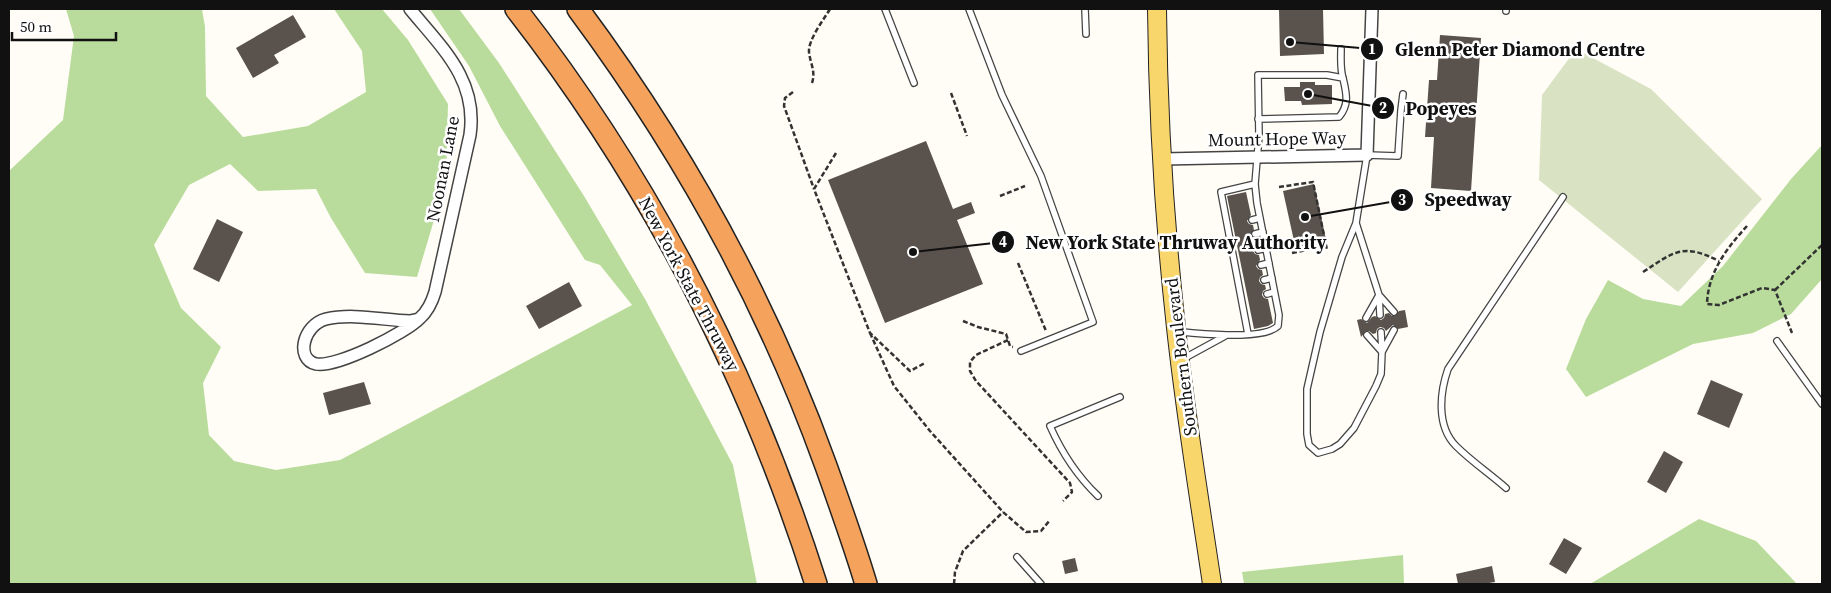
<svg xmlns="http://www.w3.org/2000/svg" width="1831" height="593" font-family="'Source Serif 4',serif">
  <rect width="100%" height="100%" fill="#fffdf5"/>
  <path fill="#b9dc9c" d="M66,9H202L205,27L206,96L243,137L308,126L366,92L362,51L334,9H382L408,40L448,104L446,180L417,277L365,273L331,218L316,189L258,191L230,164L189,185L154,245L181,308L221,347L203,383L209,435L234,461L276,470L340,460L632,305L600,265L585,260L500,126L469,66L430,9H459L499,63L584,196L645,299L733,465L757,584H9V171L63,120L74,36Z
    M1822,145V279L1791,314L1753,333L1693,344L1586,397L1566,369L1586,319L1608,280L1643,299L1681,306L1723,266L1791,179Z
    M1699,519L1756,541L1797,584H1590Z
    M1403,555L1404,584H1244L1242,572Z"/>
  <path fill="#d9e3c4" d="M1576,49L1651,89L1762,199L1678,292L1539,180L1542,95Z"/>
  <path fill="#5a524d" d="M1279,9H1323L1324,54L1280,56Z
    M293,15L306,37L274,55L279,63L253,78L236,48Z
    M1440,35L1481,38L1471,191L1431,188L1434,137H1425L1429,80H1437Z
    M1300,82H1315V85H1332V104L1302,105L1301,101H1285L1284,87H1300Z
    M926,141L953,209L971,202L975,213L957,220L983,284L885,323L828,180Z
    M1314,184L1327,244L1296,250L1283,191Z
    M1246,192L1251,215L1247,221L1249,224L1253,225L1254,230L1250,235L1252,238L1256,239L1257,245L1253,251L1255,254L1259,255L1260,260L1256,266L1258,269L1262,270L1263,275L1260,277L1259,281L1261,284L1265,285L1266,289L1263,291L1262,295L1264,298L1268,299L1273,323L1268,326L1254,329L1227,196Z
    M217,219L243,232L219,282L193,269Z
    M569,282L582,306L539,329L526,306Z
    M1405,310L1408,327L1398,329L1393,325L1386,331L1384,328L1380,327L1377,329L1376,333L1373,334L1369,331H1366L1361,337L1357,320L1361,319L1367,323L1372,317L1375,316L1381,320L1384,318L1385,314L1389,313L1392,316H1395L1399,311Z
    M1711,380L1743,394L1729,428L1697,414Z
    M364,382L371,404L329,415L323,393Z
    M1664,451L1683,462L1666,493L1647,482Z
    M1564,538L1582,548L1566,574L1549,564Z
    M1075,558L1078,571L1065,574L1062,561Z
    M1492,566L1495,582L1483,584H1458L1456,574Z"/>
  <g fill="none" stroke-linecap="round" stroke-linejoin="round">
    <defs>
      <path id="lane" d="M885,9L914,83
        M969,9L1002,95L1041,176L1093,322L1021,351
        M1085,9L1086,34
        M1506,11V9
        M1258,119L1339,117C1350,104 1346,92 1343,78C1340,69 1341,58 1341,49
        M1252,220L1260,218
        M1356,223L1379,295L1394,312
        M1255,234L1263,232
        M1258,250L1266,248
        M1261,265L1269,263
        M1264,280L1272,278
        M1267,294L1274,292
        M1366,318L1379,295L1380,315
        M1394,330L1382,352L1381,374L1376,386L1354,428L1340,444L1332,449L1318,453L1309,445L1307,434V389L1320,332L1342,257L1356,223L1367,155L1398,156L1401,110L1403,94
        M1179,332C1200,333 1263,341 1278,326L1279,315L1257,203L1255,184L1259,136L1258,75H1327L1343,78
        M1248,334L1221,192L1255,184
        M1367,335L1382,352L1381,332
        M1777,341L1822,404
        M1181,360L1225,336
        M1506,488C1490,474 1471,461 1456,446C1436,426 1440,392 1448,369L1563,197
        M1098,496C1076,475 1062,453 1050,426L1120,397
        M1017,557L1041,584"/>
      <path id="street" d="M410,9C442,48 478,80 470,135L435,292C432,302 428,311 420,318C406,333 336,368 316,364C295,359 303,325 326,319C353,313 383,320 410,321L419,319
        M1163,159L1367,155L1372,9"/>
      <path id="primary" d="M1157,9C1158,112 1164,216 1175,318C1184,407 1199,496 1212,584"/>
      <path id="highway" d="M516,9C650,181 750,376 816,584
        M578,9C682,149 767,302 826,466C840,505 854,544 866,584"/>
    </defs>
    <use href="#lane" stroke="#444" stroke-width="8"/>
    <use href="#street" stroke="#444" stroke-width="14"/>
    <use href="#primary" stroke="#222" stroke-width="20"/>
    <use href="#highway" stroke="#222" stroke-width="24"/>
    <path stroke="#333" stroke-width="2.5" stroke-dasharray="5 2.5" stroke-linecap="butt" d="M812,83C816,71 810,63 809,52C808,40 824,19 830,9
      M793,92L785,98L784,106L814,189
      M951,93L967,136
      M836,153L814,189L870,333L910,371L925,363
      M1279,187L1313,182L1327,250
      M1000,196L1025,186
      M1747,226C1727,248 1708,272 1707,304L1719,305L1762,288L1775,290L1792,333
      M1292,253L1326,246
      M1018,263L1046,331
      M1643,272C1675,251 1683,243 1719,261
      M1775,290L1822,245
      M963,321L978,327L1006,334L1010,346L1013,347
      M870,333L894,386L930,431L1003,512L1026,532L1041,531L1050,520
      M1008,340L976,355L970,362V371L976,381L1070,483L1072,492L1063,501
      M954,584L955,572L963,551L1003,512"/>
    <use href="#lane" stroke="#fff" stroke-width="5.5"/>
    <use href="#street" stroke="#fff" stroke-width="11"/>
    <use href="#primary" stroke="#f9d66b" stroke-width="18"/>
    <use href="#highway" stroke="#f5a25d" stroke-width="21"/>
  </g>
  <g text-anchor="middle" stroke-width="5" stroke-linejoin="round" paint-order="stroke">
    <g font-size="18" fill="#111" stroke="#fff">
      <text transform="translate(1277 139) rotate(-1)" y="6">Mount Hope Way</text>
      <text transform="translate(443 169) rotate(-79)" y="6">Noonan Lane</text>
      <text transform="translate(689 284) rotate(62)" y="6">New York State Thruway</text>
      <text transform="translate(1181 357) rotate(-97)" y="6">Southern Boulevard</text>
    </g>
  </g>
  <path fill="none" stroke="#111" stroke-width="2" d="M1290 42L1372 49M1308 94L1383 108M1305 217L1402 200M913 252L1003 242"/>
  <g fill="#111" stroke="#fff" stroke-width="2">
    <circle cx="1290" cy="42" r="5"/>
    <circle cx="1308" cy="94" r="5"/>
    <circle cx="1305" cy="217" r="5"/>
    <circle cx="913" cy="252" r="5"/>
    <circle cx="1372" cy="49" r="12"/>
    <circle cx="1383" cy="108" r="12"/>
    <circle cx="1402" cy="200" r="12"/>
    <circle cx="1003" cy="242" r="12"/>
  </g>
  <g font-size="15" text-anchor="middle" font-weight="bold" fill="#fff">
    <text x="1372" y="54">1</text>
    <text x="1383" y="113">2</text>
    <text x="1402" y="205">3</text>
    <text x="1003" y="247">4</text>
  </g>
  <g font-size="19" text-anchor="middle" font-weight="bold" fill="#111" stroke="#fff" stroke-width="5" stroke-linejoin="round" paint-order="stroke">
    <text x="1520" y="56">Glenn Peter Diamond Centre</text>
    <text x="1441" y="115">Popeyes</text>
    <text x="1468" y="206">Speedway</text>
    <text x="1176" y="249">New York State Thruway Authority</text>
  </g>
  <rect width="1831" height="593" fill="none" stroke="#111111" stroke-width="20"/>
  <path d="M12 32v8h104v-8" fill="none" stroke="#111111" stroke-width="2.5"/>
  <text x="20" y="32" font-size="15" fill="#111111" stroke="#ffffff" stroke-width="4" paint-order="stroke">50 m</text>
</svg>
